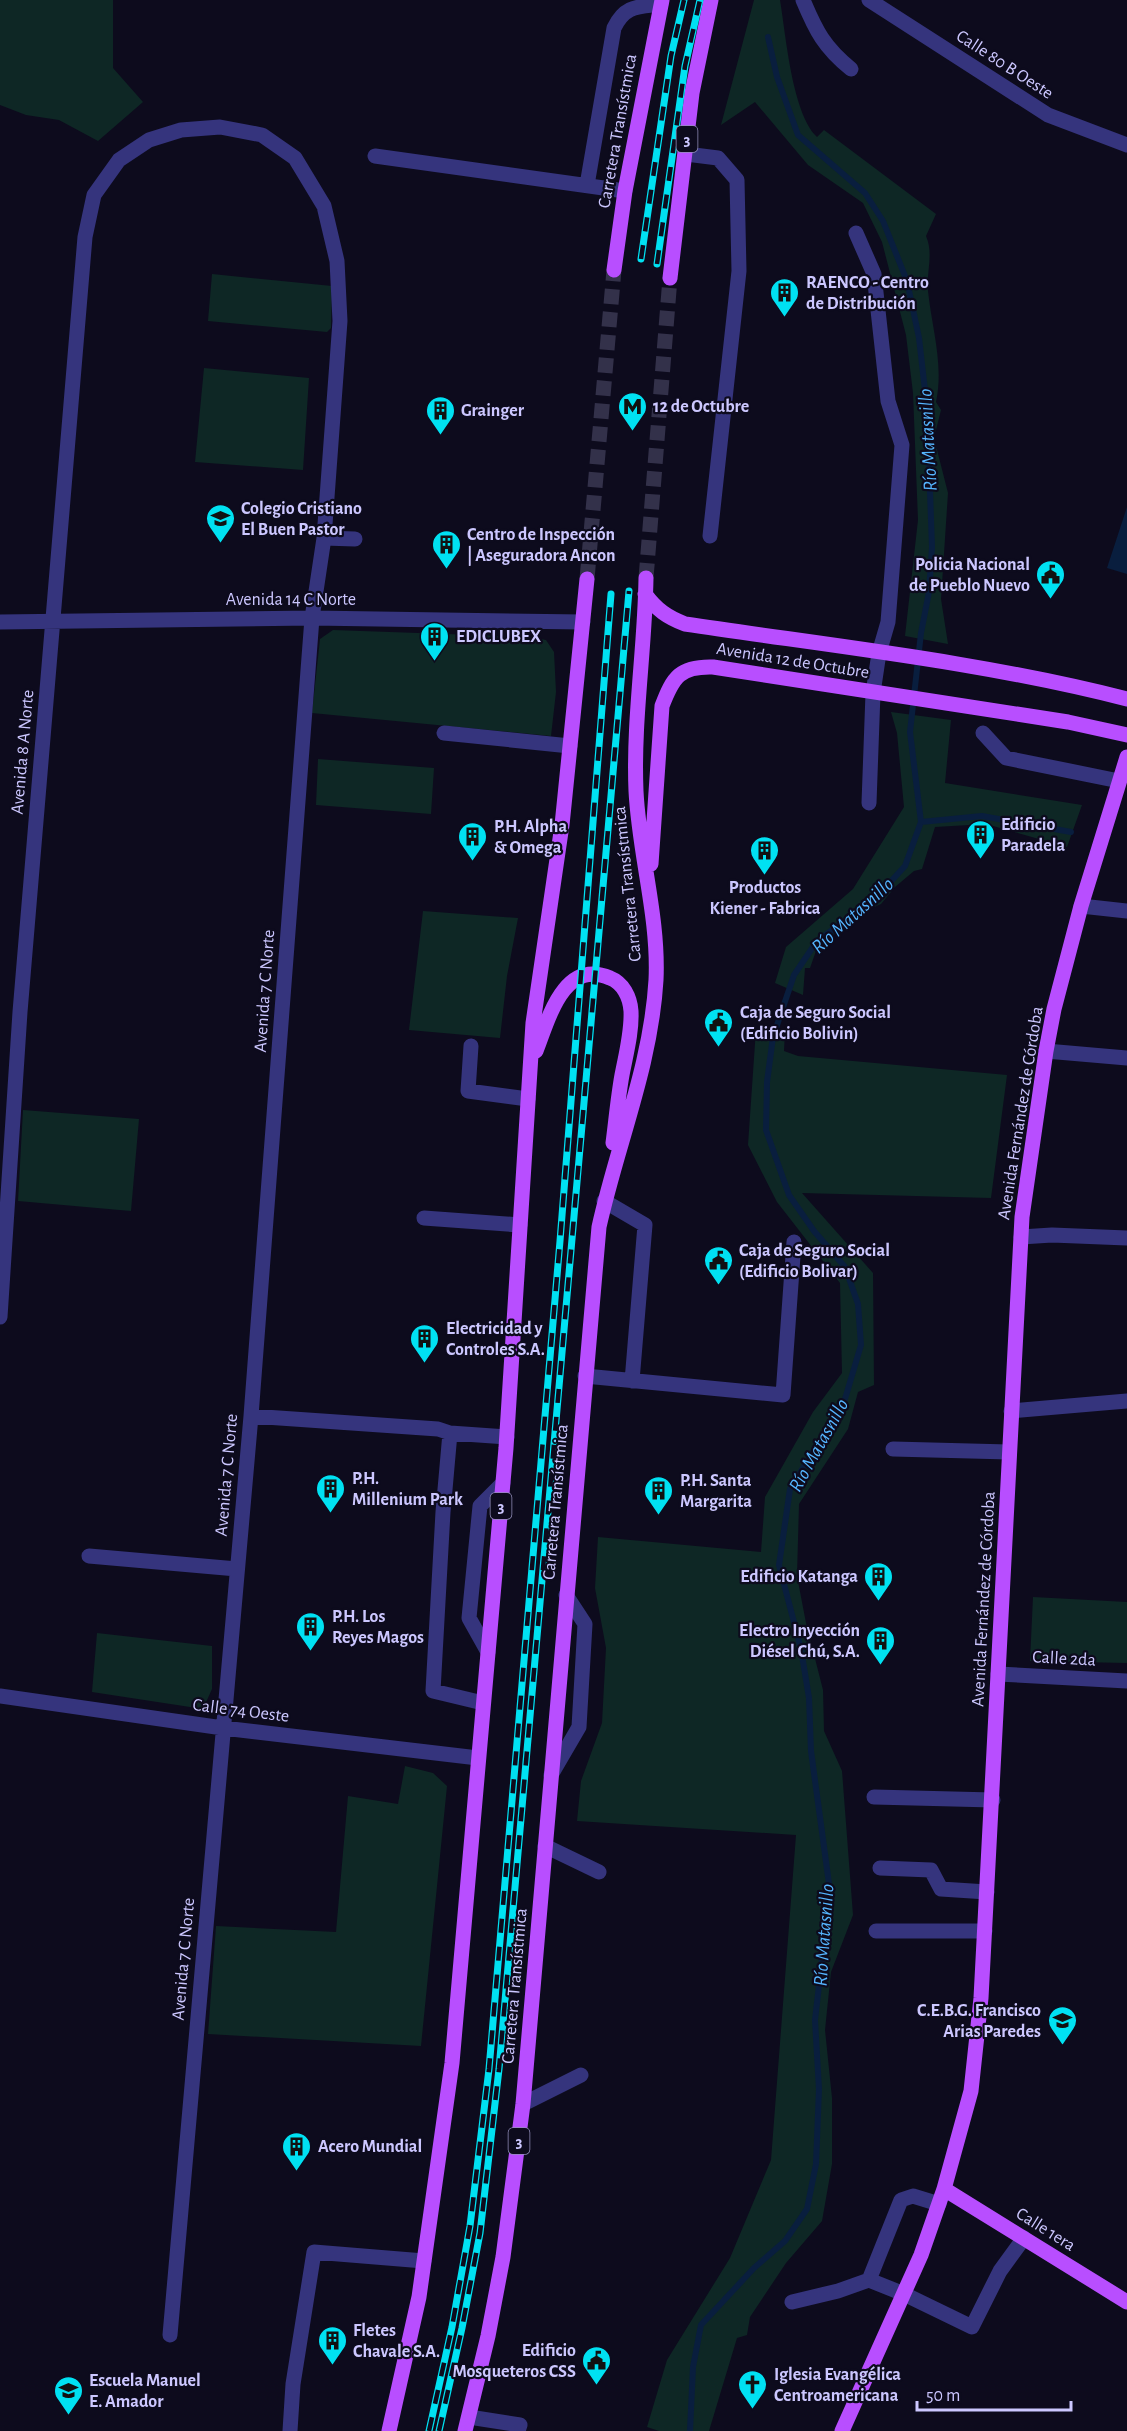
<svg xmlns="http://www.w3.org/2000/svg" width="1127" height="2431" font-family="'Alegreya Sans',sans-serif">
  <rect width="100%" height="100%" fill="#0d0b1d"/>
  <path fill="#0e2725" d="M0,0H113V68L143,102L98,141L59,120L26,115L0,105Z
    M754,0H780C786,36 792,113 817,137L824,130L936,214L926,236C934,254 926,273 928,291C932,329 944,365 936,402L941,410L934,438L948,493L941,599L948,644L905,636L918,520L913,393L906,335L882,242L863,203L808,165L755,102L721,125Z
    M212,274L332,286L331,328L327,332L208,321Z
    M204,368L309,378L303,470L195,462Z
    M333,630L529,637L546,640L554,652L556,692L551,736L312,713L320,639Z
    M891,712L951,720L945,783L1082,805L1067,847L986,824L935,827L922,869L914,871L895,887L881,904L863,912L843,927L816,951L810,968H805L803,995L775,983L786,947L853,889L904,807L897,733Z
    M318,759L434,768L431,814L316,805Z
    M423,911L518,918L507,976L500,1038L409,1030Z
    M756,1029L785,1030L784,1051L798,1056L1007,1075L991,1198L802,1193L873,1273L874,1385L858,1392L848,1429L799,1504L797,1576L806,1623L823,1690L824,1731L842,1771L853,1915L831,1972L825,2030L832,2098V2164L822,2221L786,2263L750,2317L747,2335L737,2338L709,2431H659L647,2427L667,2360L730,2258L771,2160L796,1835L577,1821L581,1781L602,1723L606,1648L595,1588L598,1537L761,1552L765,1497L813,1412L842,1373L840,1283L777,1202L748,1145Z
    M23,1110L139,1119L131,1211L18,1201Z
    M1033,1597L1127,1602V1663L1030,1661Z
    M97,1633L212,1646V1689L203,1709L92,1692Z
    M405,1766L433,1773L447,1786L421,2046L208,2034L216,1926L336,1932L348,1796L398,1804Z"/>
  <path fill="#091e3e" d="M1127,507V574L1107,568Z"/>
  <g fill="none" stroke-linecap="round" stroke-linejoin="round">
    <path stroke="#091e3e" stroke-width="6" d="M921,822L982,816L1071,832
      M690,2431L693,2367L701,2325L754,2268L785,2241L807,2209L816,2164L819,2089L815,2020L830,1891L811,1751L809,1698L801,1649L779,1565L790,1489L845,1399L861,1345L858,1304L845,1267L814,1231L789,1195L766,1130L767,1082L773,1037L794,975L817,941L874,900L905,866L921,822L910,732L921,633L929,592L932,547L927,408L919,338L907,281L883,221L865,193L798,135L777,77L768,37"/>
    <path stroke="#33314a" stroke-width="15" stroke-dasharray="15 8" stroke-linecap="butt" d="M646,578L670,278
      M587,579L614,270"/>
    <path stroke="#35347d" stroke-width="15" d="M803,0C816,31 824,47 851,69
      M869,0L1048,115L1127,145
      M686,154L718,158L737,180L739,271L710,536
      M375,156L625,191
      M587,185L614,28C625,5 638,7 661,4
      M856,233L874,274L888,401L902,445L888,622L879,653L873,693L869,803
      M324,538L355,539
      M0,622L312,618L583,622
      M444,733L570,746
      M983,733L1006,758L1119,781
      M1081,906L1127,911
      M471,1046L468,1091L528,1099
      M1046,1051L1127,1058
      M604,1201L645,1225L632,1381
      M424,1218L520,1225
      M1021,1237L1052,1235L1127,1238
      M0,1317L20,1012L85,237L94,195L119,160L149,140L181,130L220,127L262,135L295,158L324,206L337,261L340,321L324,538L312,618L251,1416L170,2335
      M585,1376L783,1395L794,1242
      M1011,1411L1127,1401
      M251,1416L438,1429L450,1433
      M893,1449L1009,1452
      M89,1556L237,1569
      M488,1652L469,1618L480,1506L503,1483
      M998,1674L1127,1681
      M0,1696L223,1728L478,1758
      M483,1703L433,1691L443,1512L450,1433L507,1437
      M551,1775L579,1727L585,1624L566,1595
      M874,1797L993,1800
      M545,1846L599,1872
      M880,1868L931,1870L941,1889L987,1892
      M876,1931H985
      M523,2104L581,2075
      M939,2204L913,2196L901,2200L869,2280L904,2294L972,2327L1000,2271L1024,2238
      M792,2302L838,2291L869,2280
      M469,2417L520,2425L518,2431
      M290,2431L293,2384L314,2252L424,2261"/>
    <path stroke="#b84eff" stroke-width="15" d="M614,270L625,191L662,0
      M670,278L692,93L711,0
      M645,594C657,610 667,617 685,624C832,646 983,662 1127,699
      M651,864L662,706C673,677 680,666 713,667L1068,722L1127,735
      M536,1051C548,1021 563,958 610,978C623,983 630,997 631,1011C632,1032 626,1054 622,1075C618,1097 616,1120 613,1143
      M944,2189L1127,2302
      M389,2431L419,2297L452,2063L506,1448L533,1023L562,825L587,579
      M465,2431L488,2336L503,2257L523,2104L599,1227C617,1145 651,1066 656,980C659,917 639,854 636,791C633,720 645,649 646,578
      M842,2431L921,2255L944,2189L971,2091L981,1998L1022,1217L1046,1051L1054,1009L1081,906L1127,757"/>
    <defs>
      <path id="rail" d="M641,259L671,56L684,0
        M657,264L685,66L700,0
        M429,2431L452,2327L470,2226L489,2069L560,1241L611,594
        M439,2431L462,2328L480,2233L499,2069L629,591"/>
    </defs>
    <use href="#rail" stroke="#00e1f2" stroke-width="7"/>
    <use href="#rail" stroke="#0d0b1d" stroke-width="4.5" stroke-dasharray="14" stroke-linecap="butt"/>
  </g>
  <defs>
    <symbol id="building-pin" viewBox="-11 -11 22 30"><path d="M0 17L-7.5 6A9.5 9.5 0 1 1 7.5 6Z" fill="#00e1f2" stroke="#0d0b1d"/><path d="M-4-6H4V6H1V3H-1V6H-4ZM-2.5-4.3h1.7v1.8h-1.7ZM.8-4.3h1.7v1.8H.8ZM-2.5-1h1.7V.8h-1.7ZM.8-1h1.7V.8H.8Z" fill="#111"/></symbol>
    <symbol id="metro-pin" viewBox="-11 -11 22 30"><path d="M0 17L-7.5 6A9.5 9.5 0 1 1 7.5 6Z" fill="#00e1f2" stroke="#0d0b1d"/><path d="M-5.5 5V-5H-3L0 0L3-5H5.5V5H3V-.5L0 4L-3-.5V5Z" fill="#111"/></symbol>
    <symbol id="school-pin" viewBox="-11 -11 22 30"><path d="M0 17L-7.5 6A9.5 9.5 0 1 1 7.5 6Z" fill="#00e1f2" stroke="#0d0b1d"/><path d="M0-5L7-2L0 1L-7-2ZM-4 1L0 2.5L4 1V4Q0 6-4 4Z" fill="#111"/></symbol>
    <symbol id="civic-pin" viewBox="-11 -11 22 30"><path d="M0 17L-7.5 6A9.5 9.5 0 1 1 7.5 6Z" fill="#00e1f2" stroke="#0d0b1d"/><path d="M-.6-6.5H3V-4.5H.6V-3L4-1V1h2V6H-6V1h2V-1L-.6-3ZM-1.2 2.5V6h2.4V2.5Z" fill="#111"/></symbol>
    <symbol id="church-pin" viewBox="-11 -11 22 30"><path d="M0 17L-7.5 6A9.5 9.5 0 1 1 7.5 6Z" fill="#00e1f2" stroke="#0d0b1d"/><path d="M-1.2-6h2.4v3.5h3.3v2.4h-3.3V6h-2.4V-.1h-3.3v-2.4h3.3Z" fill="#111"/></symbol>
  </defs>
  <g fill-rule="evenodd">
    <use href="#building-pin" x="768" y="276" width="33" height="45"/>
    <use href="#metro-pin" x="616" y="390" width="33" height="45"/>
    <use href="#building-pin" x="424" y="394" width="33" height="45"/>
    <use href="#school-pin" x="204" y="502" width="33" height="45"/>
    <use href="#building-pin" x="430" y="528" width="33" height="45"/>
    <use href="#civic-pin" x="1034" y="558" width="33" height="45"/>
    <use href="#building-pin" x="418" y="620" width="33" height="45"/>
    <use href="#building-pin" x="964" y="818" width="33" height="45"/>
    <use href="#building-pin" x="456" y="820" width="33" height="45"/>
    <use href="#building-pin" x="748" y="834" width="33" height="45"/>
    <use href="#civic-pin" x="702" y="1006" width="33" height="45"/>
    <use href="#civic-pin" x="702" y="1244" width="33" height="45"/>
    <use href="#building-pin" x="408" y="1322" width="33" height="45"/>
    <use href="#building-pin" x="314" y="1472" width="33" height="45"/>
    <use href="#building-pin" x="642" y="1474" width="33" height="45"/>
    <use href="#building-pin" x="862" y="1560" width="33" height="45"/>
    <use href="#building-pin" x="294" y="1610" width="33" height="45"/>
    <use href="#building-pin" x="864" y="1624" width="33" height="45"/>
    <use href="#school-pin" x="1046" y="2004" width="33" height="45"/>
    <use href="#building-pin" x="280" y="2130" width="33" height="45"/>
    <use href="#building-pin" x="316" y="2324" width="33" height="45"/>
    <use href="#civic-pin" x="580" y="2344" width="33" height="45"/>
    <use href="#church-pin" x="736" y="2368" width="33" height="45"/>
    <use href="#school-pin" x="52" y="2374" width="33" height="45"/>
  </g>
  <g text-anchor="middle" stroke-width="4.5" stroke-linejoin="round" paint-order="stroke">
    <g fill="#0d0b1d" stroke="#938fbb" stroke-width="1.5">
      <rect x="676.5" y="126" width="21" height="26" rx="4.5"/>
      <rect x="490.5" y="1493" width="21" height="26" rx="4.5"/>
      <rect x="508.5" y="2128" width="21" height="26" rx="4.5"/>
    </g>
    <g font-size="16" font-weight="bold" fill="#ccc7ff">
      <text x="687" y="145">3</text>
      <text x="501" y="1512">3</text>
      <text x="519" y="2147">3</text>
    </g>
    <g font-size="18" fill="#ccc7ff" stroke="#0d0b1d">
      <text transform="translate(1005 64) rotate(33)" y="6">Calle 80 B Oeste</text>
      <text transform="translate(617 131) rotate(-80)" y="6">Carretera Transístmica</text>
      <text x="291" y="605">Avenida 14 C Norte</text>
      <text transform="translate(793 660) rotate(9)" y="6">Avenida 12 de Octubre</text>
      <text transform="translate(22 752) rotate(-85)" y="6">Avenida 8 A Norte</text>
      <text transform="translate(627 884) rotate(-96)" y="6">Carretera Transístmica</text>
      <text transform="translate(264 991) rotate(-86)" y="6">Avenida 7 C Norte</text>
      <text transform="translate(1020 1113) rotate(-81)" y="6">Avenida Fernández de Córdoba</text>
      <text transform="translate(226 1475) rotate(-85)" y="6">Avenida 7 C Norte</text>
      <text transform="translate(555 1502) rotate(-85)" y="6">Carretera Transístmica</text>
      <text transform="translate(983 1599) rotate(-87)" y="6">Avenida Fernández de Córdoba</text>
      <text transform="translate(1064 1658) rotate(3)" y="6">Calle 2da</text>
      <text transform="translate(241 1710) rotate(7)" y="6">Calle 74 Oeste</text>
      <text transform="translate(183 1959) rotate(-85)" y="6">Avenida 7 C Norte</text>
      <text transform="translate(514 1986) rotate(-85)" y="6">Carretera Transístmica</text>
      <text transform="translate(1046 2229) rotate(32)" y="6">Calle 1era</text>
    </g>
    <g font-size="18" font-weight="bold" fill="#ccc7ff" stroke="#0d0b1d" text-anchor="start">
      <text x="806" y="288">RAENCO - Centro<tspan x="806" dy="21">de Distribución</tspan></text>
      <text x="653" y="412">12 de Octubre</text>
      <text x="461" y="416">Grainger</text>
      <text x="241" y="514">Colegio Cristiano<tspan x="241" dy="21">El Buen Pastor</tspan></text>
      <text x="467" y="540">Centro de Inspección<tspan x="467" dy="21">| Aseguradora Ancon</tspan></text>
      <text x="1030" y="570" text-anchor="end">Policia Nacional<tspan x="1030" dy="21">de Pueblo Nuevo</tspan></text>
      <text x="456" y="642">EDICLUBEX</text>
      <text x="1001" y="830">Edificio<tspan x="1001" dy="21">Paradela</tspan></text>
      <text x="494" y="832">P.H. Alpha<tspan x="494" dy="21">&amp; Omega</tspan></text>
      <text x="765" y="893" text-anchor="middle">Productos<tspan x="765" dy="21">Kiener - Fabrica</tspan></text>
      <text x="740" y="1018">Caja de Seguro Social<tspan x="740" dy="21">(Edificio Bolivin)</tspan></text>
      <text x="739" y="1256">Caja de Seguro Social<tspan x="739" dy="21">(Edificio Bolivar)</tspan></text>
      <text x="446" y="1334">Electricidad y<tspan x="446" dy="21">Controles S.A.</tspan></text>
      <text x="352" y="1484">P.H.<tspan x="352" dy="21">Millenium Park</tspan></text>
      <text x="680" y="1486">P.H. Santa<tspan x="680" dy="21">Margarita</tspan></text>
      <text x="858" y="1582" text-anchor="end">Edificio Katanga</text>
      <text x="332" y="1622">P.H. Los<tspan x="332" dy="21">Reyes Magos</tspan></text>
      <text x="860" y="1636" text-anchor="end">Electro Inyección<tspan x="860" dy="21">Diésel Chú, S.A.</tspan></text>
      <text x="1041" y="2016" text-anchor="end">C.E.B.G. Francisco<tspan x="1041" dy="21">Arias Paredes</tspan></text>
      <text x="318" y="2152">Acero Mundial</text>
      <text x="353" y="2336">Fletes<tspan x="353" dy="21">Chavale S.A.</tspan></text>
      <text x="576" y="2356" text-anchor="end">Edificio<tspan x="576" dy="21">Mosqueteros CSS</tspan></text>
      <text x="774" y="2380">Iglesia Evangélica<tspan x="774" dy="21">Centroamericana</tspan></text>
      <text x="89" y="2386">Escuela Manuel<tspan x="89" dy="21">E. Amador</tspan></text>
    </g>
    <g font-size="20" font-style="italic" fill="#55b5ff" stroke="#0d0b1d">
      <text transform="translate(927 440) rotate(-93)" y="7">Río Matasnillo</text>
      <text transform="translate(852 915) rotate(-42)" y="7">Río Matasnillo</text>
      <text transform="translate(818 1445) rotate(-61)" y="7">Río Matasnillo</text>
      <text transform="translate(823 1935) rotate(-86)" y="7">Río Matasnillo</text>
    </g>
  </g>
  <path d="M917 2401v9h154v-9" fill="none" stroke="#ccc7ff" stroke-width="3"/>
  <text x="926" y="2401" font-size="18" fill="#ccc7ff" stroke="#0d0b1d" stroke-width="4.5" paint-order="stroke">50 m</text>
</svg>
